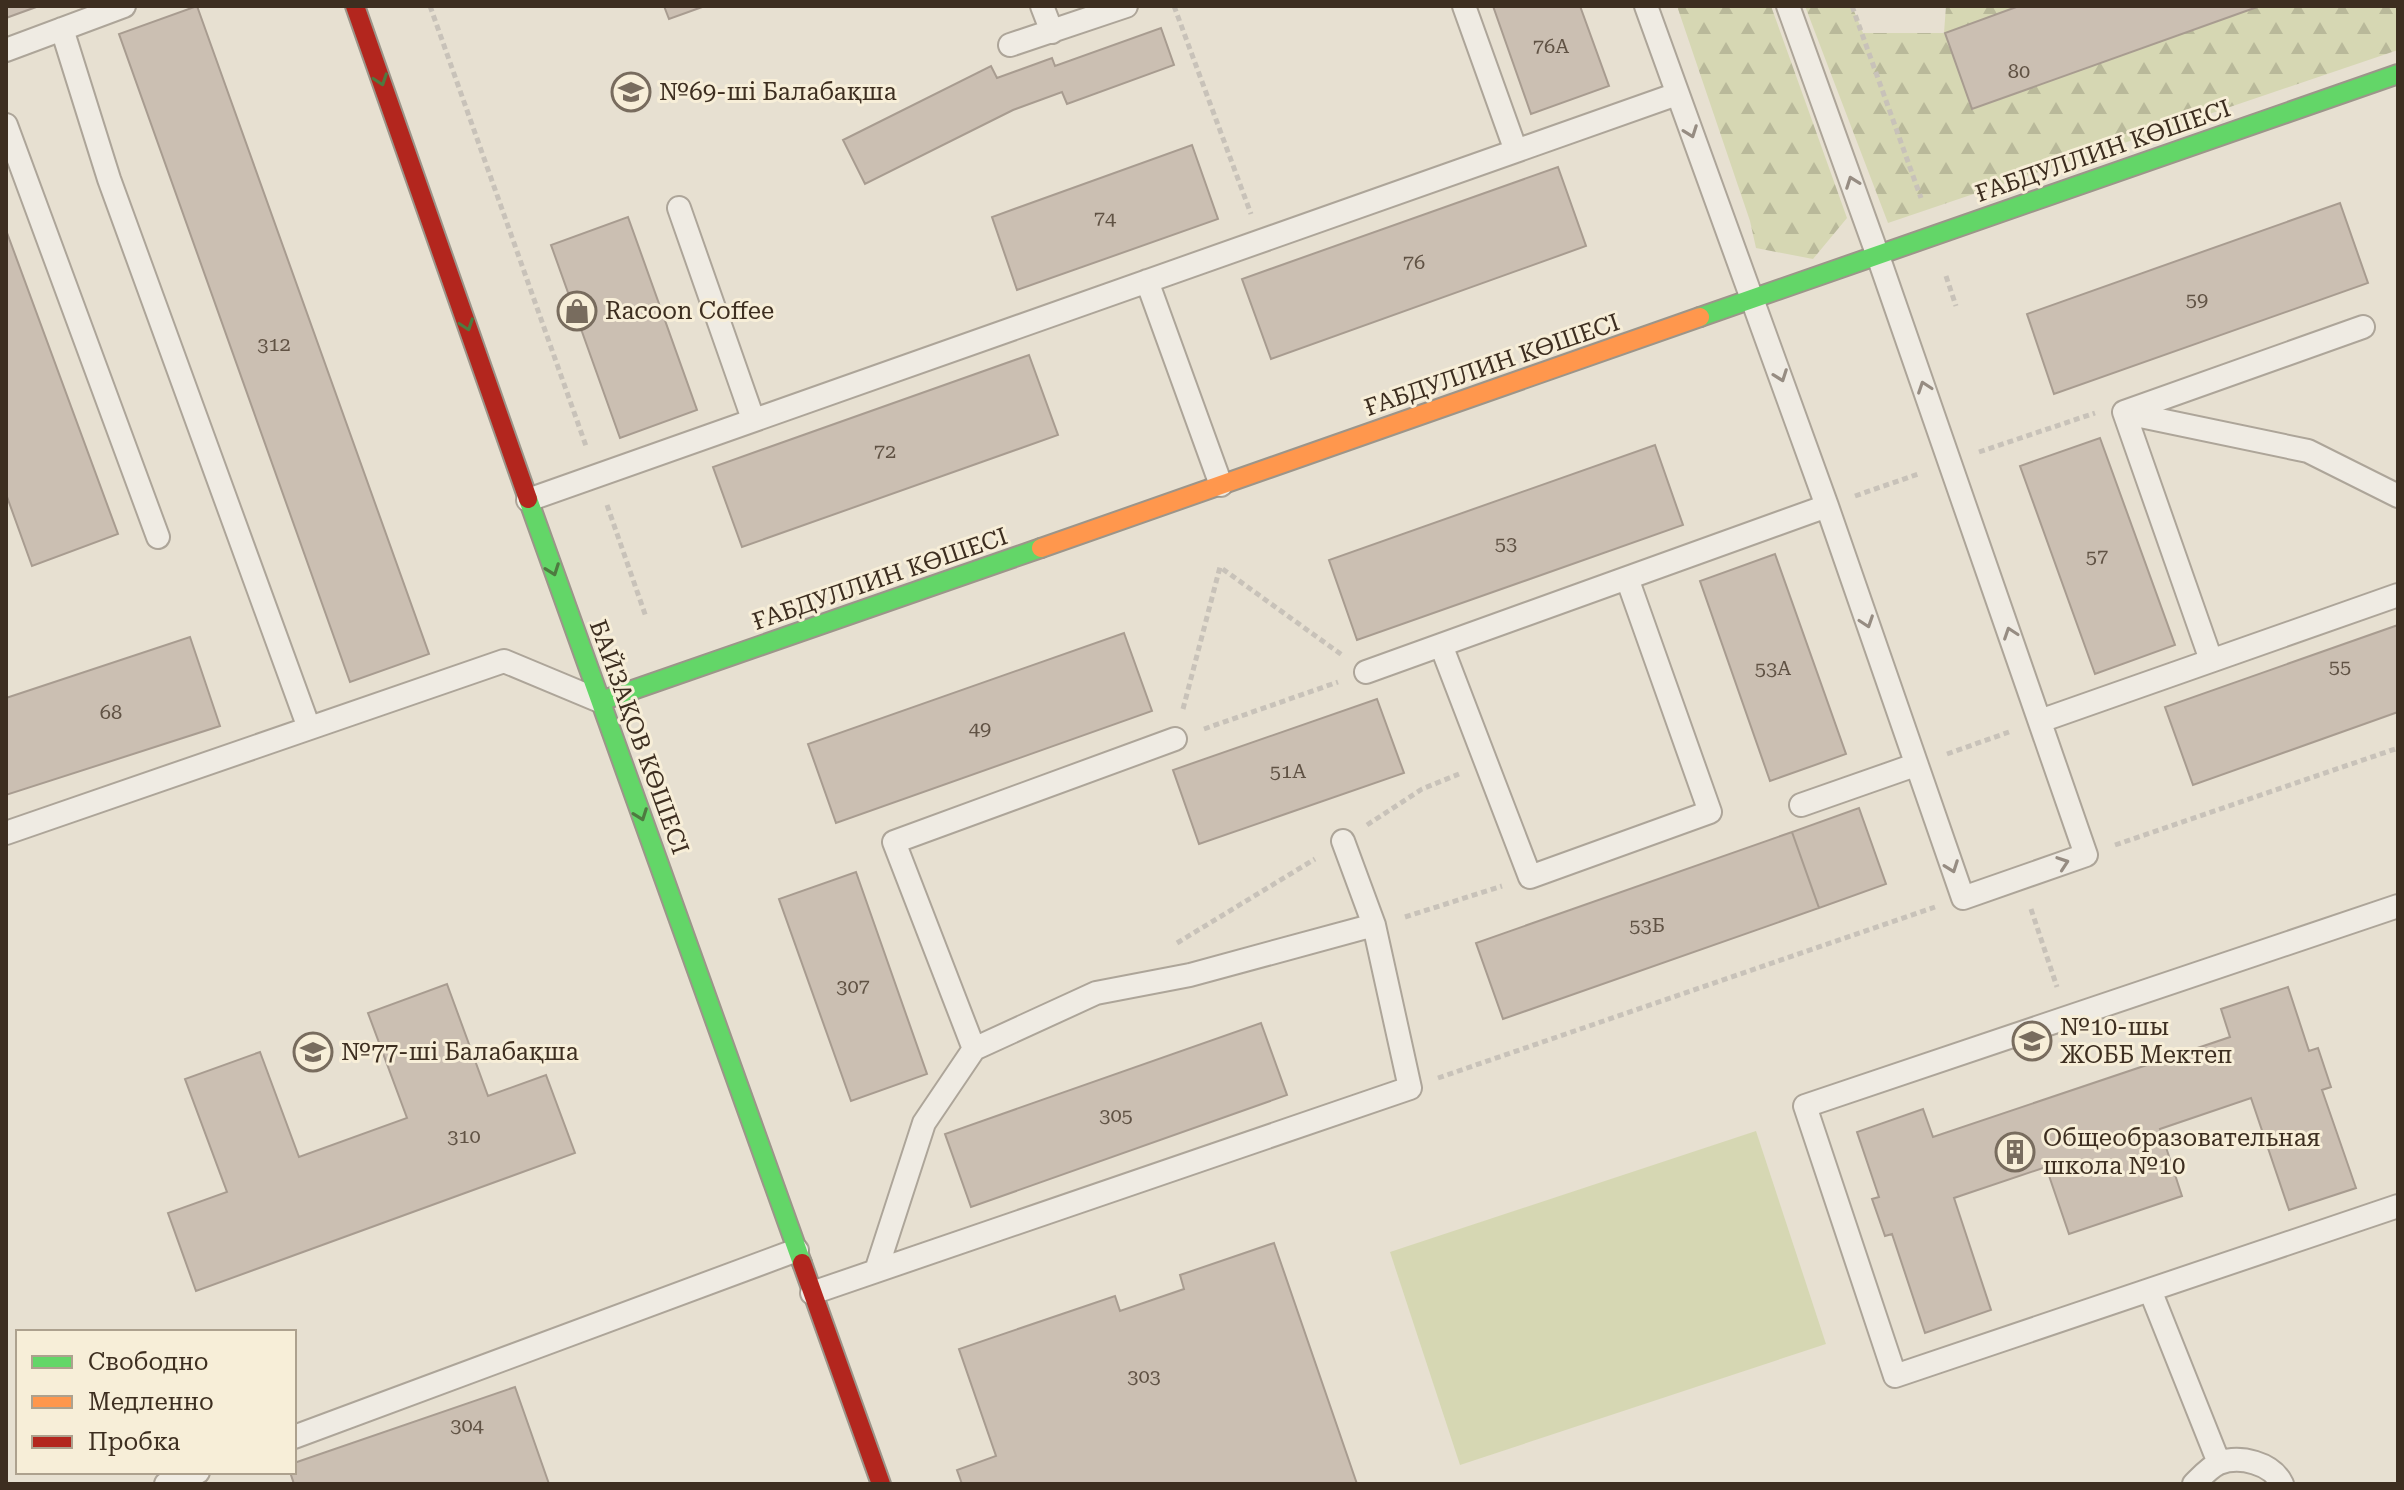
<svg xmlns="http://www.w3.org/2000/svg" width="2404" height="1490" font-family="'Roboto Serif',serif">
  <defs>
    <pattern id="forest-firs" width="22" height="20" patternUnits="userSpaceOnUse" patternTransform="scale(2)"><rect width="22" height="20" fill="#d6d7b3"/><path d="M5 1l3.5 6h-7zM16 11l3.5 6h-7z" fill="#b9b99a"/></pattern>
  </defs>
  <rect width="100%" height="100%" fill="#e7e0d1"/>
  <path fill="url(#forest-firs)" d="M1677,6H1771L1847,218L1813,259L1756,248L1750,221Z
    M1805,6H1852L1863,33H1944L1946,6H2019L1945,33L1972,109L2260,6H2398V50L1888,223Z"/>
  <path fill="#d6d7b3" d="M1756,1131L1826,1344L1460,1465L1390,1252Z"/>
  <path fill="#cbbfb2" stroke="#a89c90" stroke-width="2" d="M6,6H39L6,18Z
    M197,6L429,654L350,682L119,34Z
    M664,6H705L669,19Z
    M1493,6H1580L1609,86L1531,114Z
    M2019,6H2260L1972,109L1945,33Z
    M1161,28L1174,65L1067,104L1062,92L1013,110L865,184L843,140L991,66L997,78L1052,58L1055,66Z
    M1192,145L1218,219L1017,290L992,217Z
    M1558,167L1586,246L1271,359L1242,279Z
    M2340,203L2368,283L2054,394L2027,314Z
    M628,217L697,410L620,438L551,245Z
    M6,230L118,534L32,566L6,494Z
    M1029,355L1058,435L742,547L713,467Z
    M2100,438L2175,645L2095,674L2020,466Z
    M1655,445L1683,525L1357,640L1329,560Z
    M1775,554L1846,754L1770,781L1700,581Z
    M2398,625V712L2193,785L2165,707Z
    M1124,633L1152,711L836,823L808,744Z
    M190,637L220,726L6,795V698Z
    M1377,699L1404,773L1199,844L1173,770Z
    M1859,808L1886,884L1819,908L1792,832Z
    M1792,832L1819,908L1503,1019L1476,943Z
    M856,872L927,1074L851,1101L779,899Z
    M447,984L488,1096L546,1075L575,1153L196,1291L168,1213L227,1192L185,1079L260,1052L299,1157L407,1118L368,1013Z
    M2288,987L2309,1051L2318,1048L2331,1087L2322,1090L2356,1188L2289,1210L2251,1098L2160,1129L2182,1196L2069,1234L2046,1167L1954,1198L1991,1310L1925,1333L1892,1234L1885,1236L1872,1199L1879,1197L1857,1132L1923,1109L1933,1137L2230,1037L2221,1009Z
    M1261,1023L1287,1095L971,1207L945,1134Z
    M1274,1243L1357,1484H962L957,1470L996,1456L959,1349L1115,1296L1120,1311L1184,1289L1180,1275Z
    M515,1387L549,1484H294L290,1472H294V1463Z"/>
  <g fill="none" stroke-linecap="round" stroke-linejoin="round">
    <defs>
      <path id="lane" d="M1042,6L1052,32
        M1464,6L1516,151
        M1646,6L1827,506L1963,898L2086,855L1878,256L1788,6
        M62,29L109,179L309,728
        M1010,45L1126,6
        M6,50L124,6
        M6,125L158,537
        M679,208L753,419
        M1147,281L1221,485
        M2126,413L2308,451L2398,496
        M528,500L1677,94
        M1441,645L1530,877L1710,812L1627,578
        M2211,660L2124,412L2363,327
        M1366,672L1827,506
        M2040,721L2398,595
        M1801,805L1915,765
        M6,833L504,661L600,701
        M2398,906L1805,1106L1895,1376L2398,1206
        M974,1049L894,842L1175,739
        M876,1271L924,1123L974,1049L1096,993L1190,975L1374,925
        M2150,1290L2219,1463
        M812,1293L1410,1088L1374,925L1343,841
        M294,1437L797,1250
        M166,1484L198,1472
        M2194,1484C2201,1477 2210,1467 2219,1463C2240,1455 2272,1463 2282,1484"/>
      <path id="fast" d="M1700,317L2398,74
        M528,499L802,1263
        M601,701L1041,548"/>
      <path id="slow" d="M1041,548L1700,317"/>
      <path id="jam" d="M355,6L528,499
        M802,1263L881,1484"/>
    </defs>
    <use href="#lane" stroke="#ada599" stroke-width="26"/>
    <use href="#fast" stroke="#9c958a" stroke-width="22"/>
    <use href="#slow" stroke="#9c958a" stroke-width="22"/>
    <use href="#jam" stroke="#9c958a" stroke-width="22"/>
    <path stroke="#c8c2b9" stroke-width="5" stroke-dasharray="6 4" stroke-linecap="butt" d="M430,6L586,446
      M1174,6L1251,214
      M1852,6L1921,198
      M1946,276L1956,306
      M1979,452L2095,413
      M1855,496L1921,473
      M607,505L646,617
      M1183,709L1220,567L1342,655
      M1204,729L1338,682
      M1947,754L2009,732
      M1367,825L1422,789L1459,774
      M2115,845L2398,748
      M2031,909L2057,987
      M1405,917L1502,886
      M1177,943L1315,859
      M1438,1078L1935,907"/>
    <use href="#lane" stroke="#efebe3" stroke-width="22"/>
    <use href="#fast" stroke="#63d668" stroke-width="18"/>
    <use href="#slow" stroke="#ff974d" stroke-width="18"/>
    <use href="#jam" stroke="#b3261e" stroke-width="18"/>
  </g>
  <defs><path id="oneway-chevron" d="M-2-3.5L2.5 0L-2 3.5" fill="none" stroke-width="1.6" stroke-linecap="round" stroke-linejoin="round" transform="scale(2)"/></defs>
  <g stroke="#4e7a40">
    <use href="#oneway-chevron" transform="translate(381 80) rotate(71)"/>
    <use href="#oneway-chevron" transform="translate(467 325) rotate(71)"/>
    <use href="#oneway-chevron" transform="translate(553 570) rotate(70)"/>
    <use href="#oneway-chevron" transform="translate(641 815) rotate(70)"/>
  </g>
  <g stroke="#968c82">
    <use href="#oneway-chevron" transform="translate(1691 132) rotate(70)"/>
    <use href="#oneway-chevron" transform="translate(1852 182) rotate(-110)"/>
    <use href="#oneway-chevron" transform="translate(1781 376) rotate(70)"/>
    <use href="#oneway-chevron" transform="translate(1924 387) rotate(-109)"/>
    <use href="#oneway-chevron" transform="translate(1867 622) rotate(71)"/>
    <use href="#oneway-chevron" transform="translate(2010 633) rotate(-109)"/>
    <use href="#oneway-chevron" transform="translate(2063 863) rotate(-19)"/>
    <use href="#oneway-chevron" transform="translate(1952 867) rotate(70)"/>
  </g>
  <defs>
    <symbol id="school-ring" viewBox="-11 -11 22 22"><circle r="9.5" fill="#f7eed8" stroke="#786c5e" stroke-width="1.5"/><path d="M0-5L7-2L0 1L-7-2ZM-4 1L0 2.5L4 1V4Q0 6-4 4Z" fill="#786c5e"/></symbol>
    <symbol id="shop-ring" viewBox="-11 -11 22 22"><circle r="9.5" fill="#f7eed8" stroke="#786c5e" stroke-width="1.5"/><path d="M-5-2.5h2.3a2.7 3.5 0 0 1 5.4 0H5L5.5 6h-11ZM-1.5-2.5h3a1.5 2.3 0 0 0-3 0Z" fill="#786c5e"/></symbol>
    <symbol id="building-ring" viewBox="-11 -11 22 22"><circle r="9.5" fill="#f7eed8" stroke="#786c5e" stroke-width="1.5"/><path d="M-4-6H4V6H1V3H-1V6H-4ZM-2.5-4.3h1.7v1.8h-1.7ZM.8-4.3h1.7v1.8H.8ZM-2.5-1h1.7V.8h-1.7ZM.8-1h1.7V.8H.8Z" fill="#786c5e"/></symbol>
  </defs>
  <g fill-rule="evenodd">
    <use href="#school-ring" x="609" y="70" width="44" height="44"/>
    <use href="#shop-ring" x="555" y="289" width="44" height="44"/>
    <use href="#school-ring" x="2010" y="1019" width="44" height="44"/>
    <use href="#school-ring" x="291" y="1030" width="44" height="44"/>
    <use href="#building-ring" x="1993" y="1130" width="44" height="44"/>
  </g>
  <g text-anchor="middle" stroke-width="6" stroke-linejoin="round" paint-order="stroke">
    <g font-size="20" fill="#605244">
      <text x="1551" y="53">76А</text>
      <text x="2019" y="78">80</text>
      <text x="1105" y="225">74</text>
      <text x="1414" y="269">76</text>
      <text x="2197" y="306">59</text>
      <text x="274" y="351">312</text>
      <text x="885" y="458">72</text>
      <text x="1506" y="550">53</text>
      <text x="2097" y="563">57</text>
      <text x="2340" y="673">55</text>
      <text x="1773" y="675">53А</text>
      <text x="111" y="719">68</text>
      <text x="980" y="735">49</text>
      <text x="1288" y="778">51А</text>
      <text x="1647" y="932">53Б</text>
      <text x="853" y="993">307</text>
      <text x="1116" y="1122">305</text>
      <text x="464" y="1143">310</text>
      <text x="1144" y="1383">303</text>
      <text x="467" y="1432">304</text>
    </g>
    <g font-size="24" fill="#3d2e20" stroke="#f7eed8" text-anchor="start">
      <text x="659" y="100">№69-ші Балабақша</text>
      <text x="605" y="319">Racoon Coffee</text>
      <text x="2060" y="1035">№10-шы<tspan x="2060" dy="28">ЖОББ Мектеп</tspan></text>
      <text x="341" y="1060">№77-ші Балабақша</text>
      <text x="2043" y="1146">Общеобразовательная<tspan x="2043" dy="28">школа №10</tspan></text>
    </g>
    <g font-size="24" fill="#3d2e20" stroke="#f7eed8">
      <text transform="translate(2103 151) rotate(-19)" y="8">ҒАБДУЛЛИН КӨШЕСІ</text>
      <text transform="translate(1492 365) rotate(-19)" y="8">ҒАБДУЛЛИН КӨШЕСІ</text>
      <text transform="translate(880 579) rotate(-19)" y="8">ҒАБДУЛЛИН КӨШЕСІ</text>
      <text transform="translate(639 737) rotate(70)" y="8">БАЙЗАҚОВ КӨШЕСІ</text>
    </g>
  </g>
  <rect width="2404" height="1490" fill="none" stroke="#3d2e20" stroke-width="16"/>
  <rect x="16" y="1330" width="280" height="144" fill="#f7eed8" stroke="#ada18e" stroke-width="2"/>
  <rect x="32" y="1356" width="40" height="12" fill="#63d668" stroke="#ada18e" stroke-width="2"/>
  <text x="88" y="1370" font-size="24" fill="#3d2e20">Свободно</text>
  <rect x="32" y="1396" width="40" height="12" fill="#ff974d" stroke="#ada18e" stroke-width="2"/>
  <text x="88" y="1410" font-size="24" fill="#3d2e20">Медленно</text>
  <rect x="32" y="1436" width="40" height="12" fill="#b3261e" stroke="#ada18e" stroke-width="2"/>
  <text x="88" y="1450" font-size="24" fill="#3d2e20">Пробка</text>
</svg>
